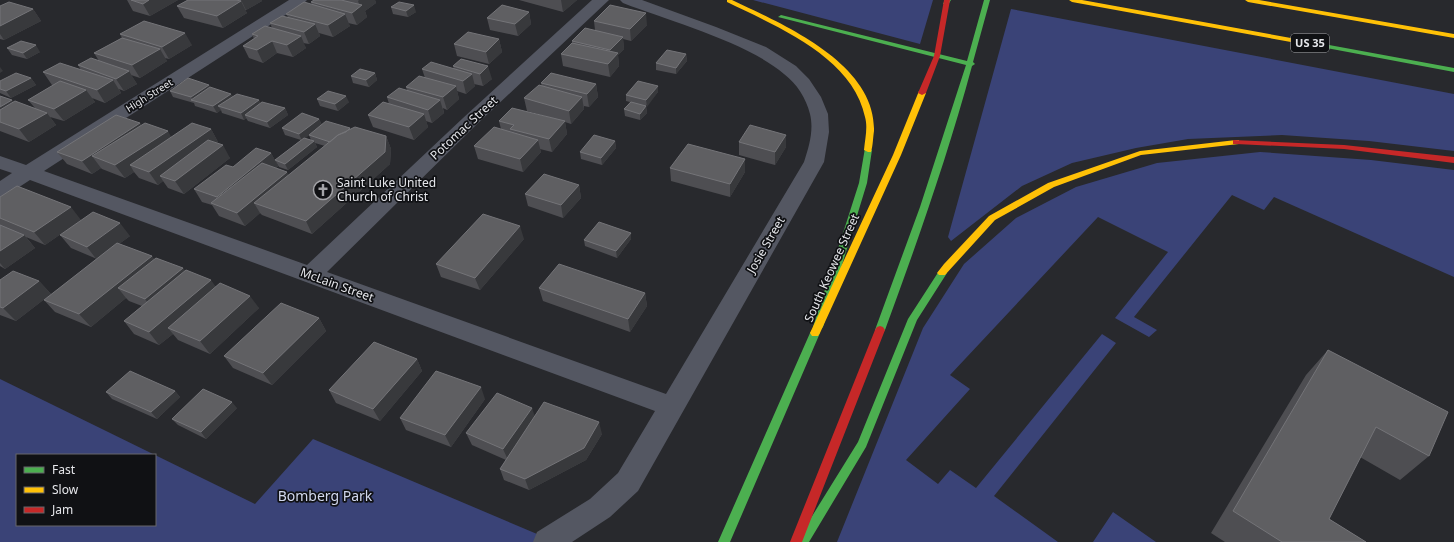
<svg xmlns="http://www.w3.org/2000/svg" width="1454" height="542" font-family="'Noto Sans',sans-serif">
  <rect width="100%" height="100%" fill="#28292d"/>
  <path fill="#3a4377" d="M753,0H933L920,44Z
    M1011,9L1454,94V151L1369,141L1282,135L1188,139L1136,148L1072,163L1022,186L951,241L948,237Z
    M1260,152L1371,160L1454,170V277L1274,197L1264,210L1232,195L1134,317L1157,330L1149,337L1115,318L1168,252L1098,217L950,375L970,389L906,460L938,484L950,470L976,488L1102,334L1116,343L994,496L1058,542H837L923,328L964,264L1016,218L1076,187L1157,163Z
    M0,379L155,455H17V525H155V455L255,504L313,439L556,542H0Z
    M1113,512L1156,542H1093Z"/>
  <g fill="none" stroke-linecap="round" stroke-linejoin="round">
    <path fill="#545762" fill-rule="evenodd" d="M289,0H307L304,3L44,171L307,265L463,118L592,0H609L475,126L327,272L666,394L804,162C809,147 814,130 810,114C806,98 797,84 784,74C747,42 669,21 623,3L620,0H642L716,27L766,47L796,66L809,79L821,97L828,114L829,132L824,162L638,491L610,517L572,542H533L537,532L590,499L618,473L655,411L30,180L7,195L0,197V181L12,173L0,169V156L26,165Z"/>
    <path fill="#4caf50" fill-rule="evenodd" d="M945,0H951L948,5L943,4Z
      M984,0H990L973,62L975,64L972,66C948,155 917,243 885,330L883,333H877L875,330L920,207L966,65L778,17L781,15L967,61Z
      M1302,40L1454,68V72L1300,43L1299,42Z
      M865,148H868L872,150L867,183L823,327L819,331L820,333L730,542H718L810,333L812,330L814,329L813,327L859,183Z
      M942,270L947,273L917,320L866,447L809,542H796L858,442L908,319L939,271Z"/>
    <path fill="#ffc107" fill-rule="evenodd" d="M727,0H732C782,24 876,63 874,131C873,137 873,146 871,152H868L864,150C865,139 868,127 865,117C853,57 776,26 727,2Z
      M1069,0H1082L1302,40L1305,42L1302,44L1072,2Z
      M1245,0H1259L1454,34V38L1248,2Z
      M919,91H922L926,93L901,155L820,333L818,336H812L810,333L893,155Z
      M1236,140H1239V144L1141,155L1054,187L995,220L945,275H939L937,273L944,264L989,216L1048,183L1140,151Z"/>
    <path fill="#c62828" fill-rule="evenodd" d="M944,0H950L940,56L926,93L922,95L918,93L934,56Z
      M1233,140L1344,145L1454,157V163L1344,149L1236,144H1233Z
      M880,326L883,327L885,330L802,542H790L875,330L877,327Z"/>
  </g>
  <path fill="#4e4e52" fill-rule="evenodd" d="M127,0H178L150,16L133,11Z
    M188,0H262V1L246,10H245L247,13L223,28L184,18L177,6Z
    M314,0H375L376,3L365,11L367,17L357,25L348,23L350,26L333,37L319,33L320,36L309,44L303,43L306,48L293,57L277,53L263,63L249,58L243,46L254,39L252,34L272,28L270,23L288,17L286,14L312,5L311,2Z
    M519,0H577L563,12Z
    M0,6L33,9L41,21L4,40L0,39Z
    M391,7L416,12L408,17L393,14Z
    M529,12L531,24L518,36L490,30L487,18Z
    M594,21L647,25L631,41L623,39L624,49L618,55L619,66L610,77L563,66L561,54L572,43V41L595,30Z
    M120,34L192,45L169,59L165,58L167,61L140,78L131,75L137,84L124,91L119,89L121,93L105,103L92,98L95,102L64,121L50,117L56,125L29,142L0,131V96L12,100L13,102L35,108L28,100L54,85H52L43,72L81,70L78,65L99,61L94,53L122,38Z
    M499,39L502,52L489,64L457,56L454,44Z
    M7,48L40,52L27,59L12,55Z
    M686,54L687,61L676,74L656,70V63Z
    M461,59L492,79L483,86L474,84L475,86L466,94L457,91L459,99L447,110L443,108L444,113L432,123L426,121L428,127L414,140L373,127L368,115L389,104L387,97L407,90L406,87L425,78L422,69H454L453,66Z
    M375,73L377,80L369,87L353,83L351,76Z
    M31,78L36,85L11,98L0,93V81Z
    M541,83L596,84L598,97L589,107L584,106V109L571,124L565,122L567,134L552,152L540,149L541,152L523,172L478,159L474,146L501,129L499,121L552,118L527,111L524,98L542,86Z
    M209,85L210,87L233,96L259,100L260,103L285,108L288,115L270,128L248,121L246,118L244,120L222,113L221,110L217,113L195,106L194,103L173,97L170,91Z
    M658,92L646,106L647,113L640,120L625,116L624,109L630,102L626,101V95Z
    M317,99L349,102L338,111L320,106Z
    M319,119L322,125L350,128V129L386,136L391,149L390,164L312,234L262,215L260,213L245,226L219,216L212,205L202,202L194,189L233,167L271,153L278,166L276,168L289,175L325,146L315,143L317,147L288,170L279,167L275,160L301,140L285,135L282,128ZM309,135L311,140L305,138Z
    M140,123L141,125L171,137L211,129L218,142L216,143L230,158L184,194L168,188L163,181L158,185L139,178L134,172L125,178L102,169L101,168L92,174L67,164L57,152Z
    M615,141L616,148L602,165L581,159L580,152Z
    M739,142L786,147L775,165L739,155Z
    M670,168L745,172L730,197L671,181Z
    M579,185L581,198L563,218L528,206L525,194Z
    M0,197L81,220L45,245L26,237L35,248L5,269L0,266Z
    M60,235L130,236L119,244L152,256L154,260L183,268L185,271L259,308L210,354L178,340L173,334L159,345L134,334L124,321L142,306L129,301L126,298L91,327L55,312L44,300L97,259L71,248Z
    M524,239L480,290L441,277L436,264Z
    M631,239L617,258L585,246L584,240Z
    M0,280L39,281L51,294L16,321L0,315Z
    M539,288L645,293L647,306L630,332L543,301Z
    M319,318L326,331L272,385L233,368L224,356Z
    M1328,350L1429,456L1400,480L1360,457L1329,519L1366,542H1225L1211,533L1306,375Z
    M417,359L422,371L380,421L336,403L329,390Z
    M175,391L180,397L157,419L112,399L106,392Z
    M485,399L451,447L406,430L400,418Z
    M237,408L206,439L178,425L172,419Z
    M535,416L602,434L586,460L529,490L504,480L500,469L506,460L472,445L466,433Z"/>
  <path fill="#38393c" d="M149,0H178L150,16L143,4Z
    M241,0H262V1L246,10Z
    M359,0H375L376,3L365,11L367,17L357,25L352,13L360,7L358,1Z
    M561,0H577L563,12Z
    M241,1L247,13L223,28L217,16Z
    M414,5L416,12L408,17L406,11Z
    M33,9L41,21L4,40L0,34V26Z
    M529,12L531,24L518,36L515,24Z
    M646,13L647,25L631,41L630,29Z
    M345,14L350,26L333,37L328,25Z
    M315,24L320,36L309,44L304,32Z
    M185,33L192,45L169,59L162,47Z
    M301,36L306,48L293,57L287,45Z
    M623,37L624,49L618,55L619,66L610,77L608,64L611,61L610,50Z
    M499,39L502,52L489,64L486,52Z
    M272,41L277,53L263,63L257,50Z
    M36,45L40,52L27,59L23,53Z
    M160,49L167,61L140,78L132,65Z
    M686,54L687,61L676,74V68Z
    M488,66L492,79L483,86L480,74Z
    M0,67L3,71L0,73Z
    M129,71L137,84L124,91L116,79Z
    M375,73L377,80L369,87L366,80Z
    M472,74L475,86L466,94L463,81Z
    M31,78L36,85L11,98L6,91Z
    M113,80L121,93L105,103L97,90Z
    M596,84L598,97L589,107L587,94Z
    M209,85L213,91L193,100L191,97Z
    M456,86L459,99L447,110L443,97Z
    M658,86V92L647,107L646,100Z
    M86,90L95,102L64,121L54,109Z
    M231,94L235,100L218,106L221,110L217,113L213,106Z
    M346,96L349,102L338,111L335,104Z
    M582,97L584,109L571,124L569,111Z
    M12,100L17,107L0,115V107Z
    M259,100L262,107L245,115L246,118L244,120L241,113Z
    M440,100L444,113L432,123L428,110Z
    M646,106L647,113L640,120V114Z
    M285,108L288,115L270,128L267,122Z
    M47,113L56,125L29,142L19,129Z
    M424,114L428,127L414,140L409,127Z
    M319,119L322,125L302,141L299,134Z
    M565,121L567,134L552,152L549,139Z
    M140,123L148,136L92,156L101,168L92,174L82,161Z
    M211,129L218,142L167,178L160,176L163,181L158,185L149,172Z
    M168,131L175,144L130,165L134,172L125,178L115,165Z
    M786,135V147L775,165V152Z
    M386,136L391,149L390,164L312,234L306,221Z
    M538,140L541,152L523,172L520,159Z
    M314,141L317,147L288,170L285,164Z
    M615,141L616,148L602,165L601,158Z
    M223,145L230,158L184,194L175,181Z
    M271,153L278,166L226,209L224,208L217,197Z
    M745,159V172L730,197V184Z
    M287,172L294,184L254,203L260,213L245,226L237,213Z
    M579,185L581,198L563,218L561,205Z
    M71,207L81,220L45,245L34,232Z
    M120,223L130,236L97,260L87,247Z
    M520,226L524,239L480,290L475,278Z
    M631,233V239L617,258L616,251Z
    M24,235L35,248L5,269L0,263V251Z
    M152,256L161,269L118,288L126,298L91,327L79,314Z
    M183,268L192,281L155,312L145,299Z
    M211,280L220,293L168,328L173,334L159,345L149,332Z
    M39,281L51,294L16,321L3,308Z
    M645,293L647,306L630,332L628,319Z
    M250,296L259,308L210,354L200,341Z
    M319,318L326,331L272,385L263,373Z
    M417,359L422,371L380,421L373,409Z
    M481,387L485,399L451,447L445,435Z
    M175,391L180,397L157,419L151,412Z
    M232,402L237,408L206,439L201,432Z
    M532,408L536,420L508,460L503,449Z
    M599,422L602,434L586,460L529,490L525,479Z"/>
  <path fill="#5f5f62" stroke="#747478" d="M131,0H149L143,4Z
    M188,0H236L241,1L217,16L177,6Z
    M314,0H341L362,5L352,13L311,2Z
    M9,2L33,9L0,26V6Z
    M304,2L345,14L328,25L286,14Z
    M399,2L414,5L406,11L391,7Z
    M502,5L529,12L515,24L487,18Z
    M610,5L646,13L630,29L594,21Z
    M282,16L315,24L304,32L270,23Z
    M144,21L185,33L162,47L120,34Z
    M265,26L301,36L287,45L272,41L257,50L243,46L258,36L252,34Z
    M585,28L623,37L610,50L572,41Z
    M468,32L499,39L486,52L454,44Z
    M122,38L160,49L132,65L94,53Z
    M21,41L36,45L23,53L7,48Z
    M572,43L618,53L608,64L561,54Z
    M667,50L686,54L676,68L656,63Z
    M91,58L129,71L116,79L78,65Z
    M461,59L488,66L480,74L453,66Z
    M431,62L472,74L463,81L422,69Z
    M60,63L113,80L97,90L43,72Z
    M360,69L375,73L366,80L351,76Z
    M16,73L31,78L6,91L0,89V81Z
    M551,73L596,84L587,94L541,83Z
    M419,76L456,86L443,97L406,87Z
    M188,78L209,85L191,97L170,91Z
    M60,81L86,90L54,109L28,100Z
    M638,81L658,86L646,100L626,95Z
    M539,85L582,97L569,111L524,98Z
    M210,87L231,94L213,106L191,100Z
    M399,88L440,100L428,110L387,97Z
    M328,91L346,96L335,104L317,99Z
    M237,94L259,100L241,113L218,106Z
    M0,96L12,100L0,107Z
    M15,101L47,113L19,129L0,122V110Z
    M262,102L285,108L267,122L245,115Z
    M383,102L424,114L409,127L368,115Z
    M631,102L646,106L640,114L624,109Z
    M512,108L565,121L549,139L510,129L514,125L499,121Z
    M302,113L319,119L299,134L282,128Z
    M116,115L140,123L82,161L57,152Z
    M326,121L350,128L346,132L338,135L330,142L309,135Z
    M145,123L168,131L115,165L92,156Z
    M192,123L211,129L149,172L130,165Z
    M750,125L786,135L775,152L739,142Z
    M355,127L386,136L385,152L306,221L254,203L338,135Z
    M494,127L538,140L520,159L474,146Z
    M594,135L615,141L601,158L580,152Z
    M304,138L314,141L285,164L275,160Z
    M208,140L223,145L175,181L160,176Z
    M688,144L745,159L730,184L670,168Z
    M256,148L271,153L217,197L194,189L226,165L233,167Z
    M262,163L287,172L237,213L211,203Z
    M544,174L579,185L561,205L525,194Z
    M17,186L71,207L34,232L0,218V197Z
    M93,212L120,223L87,247L60,235Z
    M483,214L520,226L475,278L436,264Z
    M599,222L631,233L616,251L584,240Z
    M0,225L24,235L0,251Z
    M117,243L152,256L79,314L44,300Z
    M156,258L183,268L145,299L118,288Z
    M559,264L645,293L628,319L539,288Z
    M186,270L211,280L149,332L124,321Z
    M13,271L39,281L3,308L0,307V280Z
    M220,283L250,296L200,341L168,328Z
    M281,303L319,318L263,373L224,356Z
    M374,342L417,359L373,409L329,390Z
    M1328,350L1448,412L1429,456L1376,427L1329,519L1366,542H1282L1233,511Z
    M130,371L175,391L151,412L106,392Z
    M436,371L481,387L445,435L400,418Z
    M203,389L232,402L201,432L172,419Z
    M497,393L532,408L503,449L466,433Z
    M544,402L599,422L584,448L525,479L500,469Z"/>
  <defs>
    <symbol id="church-ring" viewBox="-11 -11 22 22"><circle r="9.5" fill="#101114" stroke="#a4a4a8" stroke-width="1.5"/><path d="M-1.2-6h2.4v3.5h3.3v2.4h-3.3V6h-2.4V-.1h-3.3v-2.4h3.3Z" fill="#a4a4a8"/></symbol>
  </defs>
  <g fill-rule="evenodd">
    <use href="#church-ring" x="312" y="179" width="22" height="22"/>
  </g>
  <g text-anchor="middle" stroke-width="3.5" stroke-linejoin="round" paint-order="stroke">
    <g font-size="10" fill="#e6e7eb" stroke="#101114">
      <text transform="translate(149 95) rotate(-32)" y="4">High Street</text>
    </g>
    <rect fill="#101114" stroke="#a6a7aa" stroke-width="1" x="1291" y="34" width="38" height="18" rx="3"/>
    <g font-size="11" font-weight="bold" fill="#e6e7eb">
      <text x="1310" y="47">US 35</text>
    </g>
    <g font-size="12" fill="#e6e7eb" stroke="#101114">
      <text transform="translate(464 128) rotate(-43)" y="4">Potomac Street</text>
      <text transform="translate(766 245) rotate(-60)" y="4">Josie Street</text>
      <text transform="translate(832 268) rotate(-66)" y="4">South Keowee Street</text>
      <text transform="translate(337 285) rotate(20)" y="4">McLain Street</text>
    </g>
    <g font-size="12" fill="#e6e7eb" stroke="#101114" text-anchor="start">
      <text x="337" y="187">Saint Luke United<tspan x="337" dy="14">Church of Christ</tspan></text>
    </g>
    <g font-size="14" fill="#d1d7ed" stroke="#101114">
      <text x="325" y="501">Bomberg Park</text>
    </g>
  </g>
  <rect x="16" y="454" width="140" height="72" fill="#101114" stroke="#66676a"/>
  <rect x="24" y="467" width="20" height="6" fill="#4caf50" stroke="#66676a"/>
  <text x="52" y="474" font-size="12" fill="#e6e7eb">Fast</text>
  <rect x="24" y="487" width="20" height="6" fill="#ffc107" stroke="#66676a"/>
  <text x="52" y="494" font-size="12" fill="#e6e7eb">Slow</text>
  <rect x="24" y="507" width="20" height="6" fill="#c62828" stroke="#66676a"/>
  <text x="52" y="514" font-size="12" fill="#e6e7eb">Jam</text>
</svg>
